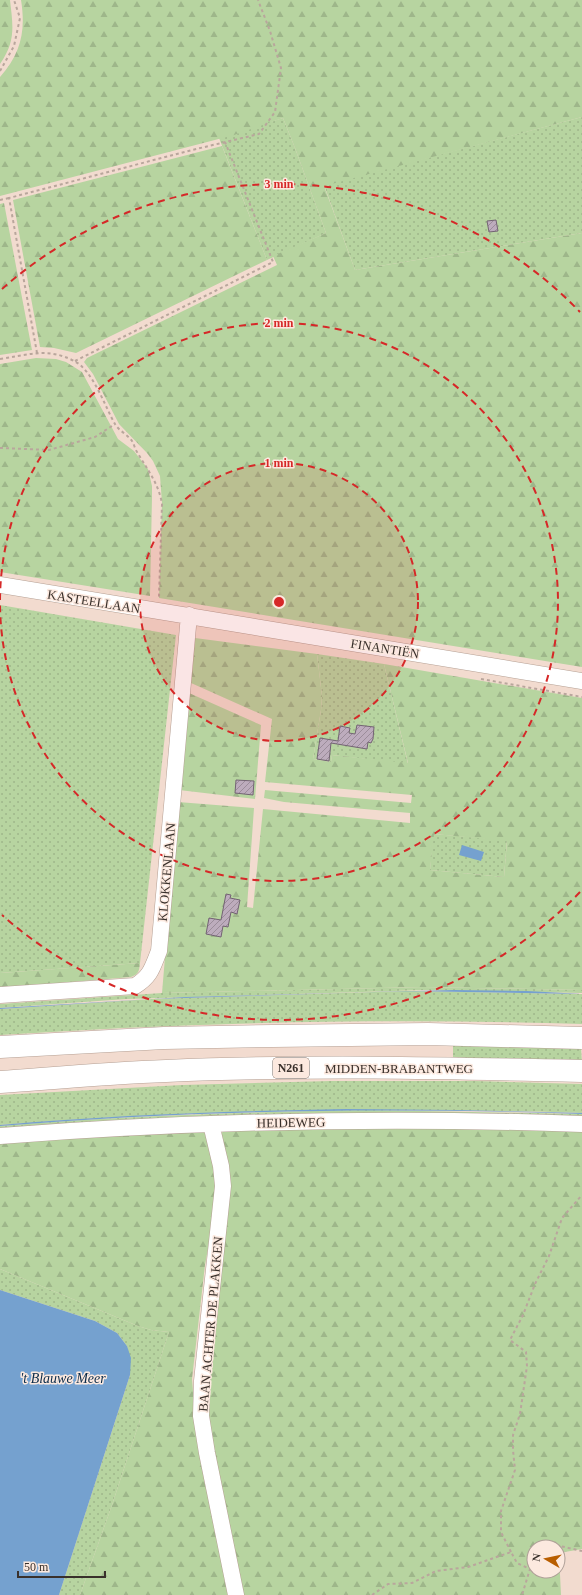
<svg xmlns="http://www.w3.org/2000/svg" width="582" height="1595" font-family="'Times New Roman',serif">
  <defs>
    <pattern id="grass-dots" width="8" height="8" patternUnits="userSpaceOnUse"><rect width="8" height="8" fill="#b7d4a0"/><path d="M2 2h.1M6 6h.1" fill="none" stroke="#9eb68a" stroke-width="1.8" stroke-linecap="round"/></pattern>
    <pattern id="forest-firs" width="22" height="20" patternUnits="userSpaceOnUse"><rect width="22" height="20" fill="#b7d4a0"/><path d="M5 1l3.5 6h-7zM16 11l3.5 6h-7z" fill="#9eb68a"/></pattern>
    <pattern id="building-hatch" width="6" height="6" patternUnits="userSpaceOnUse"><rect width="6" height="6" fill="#bdacbd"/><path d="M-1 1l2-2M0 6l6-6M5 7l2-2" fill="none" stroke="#9b8c9a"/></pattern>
  </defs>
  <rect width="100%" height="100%" fill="#f2dbcf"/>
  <path fill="url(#grass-dots)" d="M582,117V233L355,270L324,185Z
    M283,118L295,148L326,233L267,260L219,138Z
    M0,605L176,635L140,963L0,973Z
    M317,654L384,664L408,764L332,755L331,762L313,759L321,710L322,696Z
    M433,834L507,840L504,877L430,870Z
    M423,987L582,990V993L426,990L362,992L126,999L0,1008V1004L162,993Z
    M406,991L582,994V1024C388,1018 194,1022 0,1035V1009L152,999Z
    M453,1042L581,1048L582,1063L453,1060Z
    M331,1081H475L582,1084V1113C388,1107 194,1109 0,1125V1095L182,1085Z
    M368,1110L582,1114V1120L0,1131V1126C122,1116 245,1112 368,1110Z
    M0,1269L138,1326L151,1330L169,1332L112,1505L80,1595H59L130,1375L127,1346L117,1333L95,1321L0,1290Z"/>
  <path fill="url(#forest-firs)" fill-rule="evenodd" d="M0,0H10C13,26 16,41 0,64Z
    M21,0H582V117L324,186L355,270L582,233V667L159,598L162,503L160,476L153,461L147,453L119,424L93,374L84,362L87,358L277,265L273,256L326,233L295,148L283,118L234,135L0,196V77C21,53 26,31 21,0Z
    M222,146L267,260L76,353L54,348L40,347L13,200Z
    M4,203L32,350L0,355V204Z
    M36,358L56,359L66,362L82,372L118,439L134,451L148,469L152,486V497L150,596L0,572V364Z
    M195,638L317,654L322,696L321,710L313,759L331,762L332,755L408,763L384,664L582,698V990L423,987L162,993L178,802L254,808L247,907L253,908L263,809L410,823V813L284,802L264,798L265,790L411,803L412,795L265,782L272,719L191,683ZM434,834L507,841L504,877L430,870Z
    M189,693L261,725L255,799L179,790Z
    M140,963C139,971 139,974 131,977L0,988V973Z
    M228,1128L582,1129V1549L559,1553L561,1595H244L208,1424L207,1402L220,1135L225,1129ZM534,1547H558V1571H534Z
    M204,1131L214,1161L216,1206L205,1265L192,1379L196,1426L229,1595H80L112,1505L169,1332L151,1330L138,1326L0,1269V1140Z"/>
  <path fill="#75a1cf" d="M462,845L484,852L481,861L459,855Z
    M454,990L527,991L582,994L406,991L152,999L0,1009V1008L186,997Z
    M346,1109L456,1110L582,1113V1114C388,1107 194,1110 0,1126V1125C115,1115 230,1111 346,1109Z
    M0,1290L95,1321L117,1333L127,1346L131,1358L130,1375L59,1595H0Z"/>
  <path fill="url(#building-hatch)" stroke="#736373" d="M496,220L498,231L489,232L487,221Z
    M357,725L374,727L373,739L371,743L368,742L367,749L331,743L329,761L317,759L320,738L338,741L340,726L350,728L349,733L355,734Z
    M236,780L254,781L253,795L235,793Z
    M226,894L231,895L230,898L240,900L237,914L231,912L228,927L223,926L221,937L206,934L209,918L221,920Z"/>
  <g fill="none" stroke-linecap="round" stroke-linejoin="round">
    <defs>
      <path id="minor" d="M0,585L582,681
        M0,995L135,986C151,976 152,968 159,951L189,615
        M211,1124L221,1166L223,1186L202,1381L201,1416L207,1453L236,1595
        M0,1136C194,1121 388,1117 582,1124"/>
      <path id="highway" d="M0,1047L164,1038L273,1036L428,1034L582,1038
        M0,1082C55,1078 110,1073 166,1071C304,1065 443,1068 582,1071"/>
    </defs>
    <use href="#minor" stroke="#b5a094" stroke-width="17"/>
    <use href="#highway" stroke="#b5a094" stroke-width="23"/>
    <path stroke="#b9a69c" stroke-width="2" stroke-dasharray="3 3" stroke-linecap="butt" d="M0,71L14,46L20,18L14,0
      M0,200L9,198
      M37,353L9,198L192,150L259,134L275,112L281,68L270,31L258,0
      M0,359C27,355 48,347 74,361C93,370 105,407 115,424C119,431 128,435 132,441C134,444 135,449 137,452C147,469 159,484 162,504L159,597
      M75,361L273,262L225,142
      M0,448L49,450L95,437L115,424
      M481,679L582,697
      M556,1547L560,1546L582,1551
      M511,1552L501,1532V1511L515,1470L513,1450V1435L520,1414L527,1366L526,1352L510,1340L523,1315L535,1284L549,1256L562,1218L582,1195
      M531,1569L534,1563
      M372,1595L388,1584L412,1583L436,1571L468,1567L511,1552L517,1563L530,1569L522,1595"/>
    <use href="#minor" stroke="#fff" stroke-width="16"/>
    <use href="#highway" stroke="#fff" stroke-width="22"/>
  </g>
  <circle cx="279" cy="602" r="139" fill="#d62828" fill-opacity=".12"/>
  <g fill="none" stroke="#d62828" stroke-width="2" stroke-dasharray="7 5">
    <circle cx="279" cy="602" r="139"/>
    <path d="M0 600A279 279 0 1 1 0 604"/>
    <path d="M580 892A418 418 0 0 1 2 915M2 289A418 418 0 0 1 580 312"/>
  </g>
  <g text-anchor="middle" stroke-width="3" stroke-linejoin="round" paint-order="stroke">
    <rect fill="#fce9df" stroke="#746861" stroke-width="1" x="273" y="1058" width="36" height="20" rx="3"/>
    <g font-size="12" font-weight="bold" fill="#39302b">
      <text x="291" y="1072">N261</text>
    </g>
    <g font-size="13" fill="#39302b" stroke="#fce9df">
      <text transform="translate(94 601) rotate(9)" y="5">KASTEELLAAN</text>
      <text transform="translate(385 648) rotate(9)" y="5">FINANTIËN</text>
      <text transform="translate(166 872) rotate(-85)" y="5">KLOKKENLAAN</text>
      <text x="399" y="1073">MIDDEN-BRABANTWEG</text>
      <text transform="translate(291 1122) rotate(-1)" y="5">HEIDEWEG</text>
      <text transform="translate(210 1324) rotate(-85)" y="5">BAAN ACHTER DE PLAKKEN</text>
    </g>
    <g font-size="14" font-style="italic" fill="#092a49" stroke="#fce9df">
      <text x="63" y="1383">'t Blauwe Meer</text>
    </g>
  </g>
  <circle cx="279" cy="602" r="6" fill="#d62828" stroke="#fce9df" stroke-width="2"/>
  <g font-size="12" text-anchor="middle" font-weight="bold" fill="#d62828" stroke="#fce9df" stroke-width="3" stroke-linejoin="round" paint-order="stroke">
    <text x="279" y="188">3 min</text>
    <text x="279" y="327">2 min</text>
    <text x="279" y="467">1 min</text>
  </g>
  <g transform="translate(546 1559) rotate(279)"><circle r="19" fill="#fce9df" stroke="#ae9f97"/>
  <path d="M0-3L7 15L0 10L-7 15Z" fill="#b95e00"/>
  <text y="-6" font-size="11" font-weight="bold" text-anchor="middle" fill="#39302b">N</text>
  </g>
  <path d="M18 1571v6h87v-6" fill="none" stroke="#39302b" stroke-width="2"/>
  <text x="24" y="1571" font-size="12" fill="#39302b" stroke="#fce9df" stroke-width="3" paint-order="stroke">50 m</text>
</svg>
